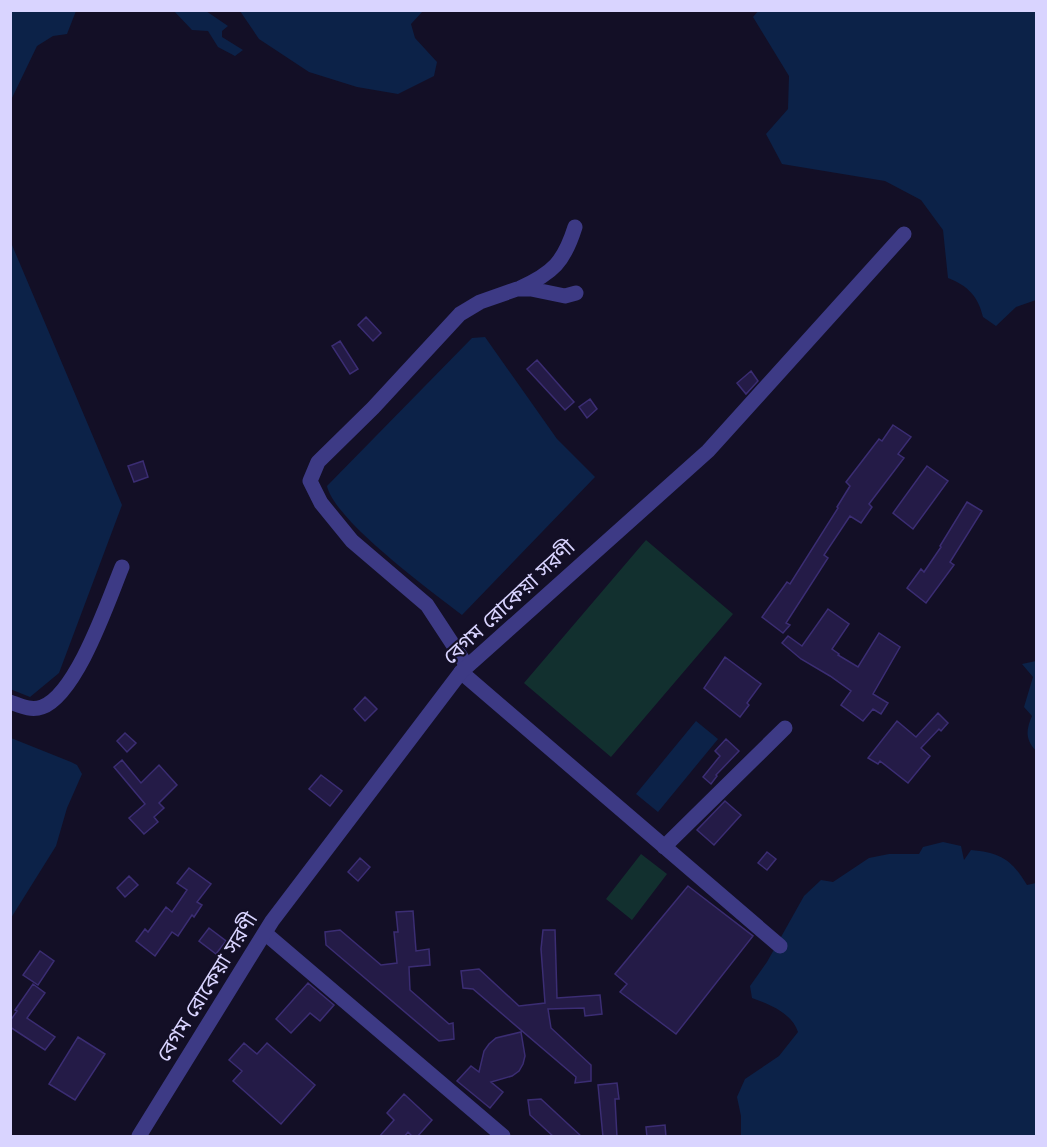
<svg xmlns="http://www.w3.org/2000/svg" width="1047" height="1147" font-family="Arial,'Noto Sans Bengali',sans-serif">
  <rect width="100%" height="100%" fill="#130f26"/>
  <path fill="#12302f" d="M646,540L733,614L611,757L524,683Z
    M641,854L667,874L632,920L606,899Z"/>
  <path fill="#0c2248" d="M11,10L76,11L67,34L53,36L37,46L11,100Z
    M759,10L1036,11V300L1016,307L996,326L983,317C978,296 968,286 948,278L943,230L921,200L885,181L782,164L766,134L788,109L789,76L753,17Z
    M174,11H206L228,26L222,31V37L243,50L235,56L218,47L208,31L192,30Z
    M240,11H423L411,24L415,38L437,62L434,76L398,94L357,87L309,72L259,39Z
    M11,236L12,245L122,505L59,673L30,697L10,689Z
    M485,337L557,439L595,477L462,615C431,591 335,521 327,486L472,338Z
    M1036,661V751C1025,739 1026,730 1032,716L1024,707L1033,677L1022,664Z
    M696,721L718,739L658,812L636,794Z
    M11,738L71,762L77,765L82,774L67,808L56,846L11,918Z
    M943,842L961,846L964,860L971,850C1001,853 1011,859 1027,885L1036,883V1136H741V1116L737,1097L745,1079L779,1056L798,1032C792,1013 769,1004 752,998L750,986L767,962L804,896L821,880L833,882L869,858L889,854H919L923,847Z"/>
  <path fill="#241b47" stroke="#3b2d73" stroke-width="1.5" d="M366,317L381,333L373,341L358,325Z
    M340,341L358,369L350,374L332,346Z
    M537,360L574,402L565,410L527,369Z
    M751,371L758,381L746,394L737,383Z
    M590,399L597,409L587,418L579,407Z
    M893,425L911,437L898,454L904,458L869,504L872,507L861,523L850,516L824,555L828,558L786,623L790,625L783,633L762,617L787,582L790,584L838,508L837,507L850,486L846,482L879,439L882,441Z
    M143,461L148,477L134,482L128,466Z
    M927,466L948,481L913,529L893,513Z
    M967,502L982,511L950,562L954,565L926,603L907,588L921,569L924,572L941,547L940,546Z
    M828,609L849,624L832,649L839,654L838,655L858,667L879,633L900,647L873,694L888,703L881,714L873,709L863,721L841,705L851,691L830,676L801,659L782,643L788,636L802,646Z
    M725,657L761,684L747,703L749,705L740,717L704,688Z
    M365,697L377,709L365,721L354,709Z
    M938,713L948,723L941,731L939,729L921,748L930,756L908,783L880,761L878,764L868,758L897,721L916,737Z
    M125,733L136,743L127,752L117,741Z
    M726,739L739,751L716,775L717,776L711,784L703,777L720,756L715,751Z
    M122,760L141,783L159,765L177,785L159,803L164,808L154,817L158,822L144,834L129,818L145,804L114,767Z
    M321,775L342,791L330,806L309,789Z
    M725,801L741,815L714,845L697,830Z
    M767,852L776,859L767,870L758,863Z
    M360,858L370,867L358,881L348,872Z
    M189,868L211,884L197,902L202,905L194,917L192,915L178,936L172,932L155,956L136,941L145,929L148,932L166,907L172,912L187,890L177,883Z
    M129,876L138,885L125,897L117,888Z
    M688,886L753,936L676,1034L620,992L627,984L615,974Z
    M413,911L416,951L429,949L430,965L409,967L410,990L449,1024L453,1023L454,1039L439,1041L326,945L325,932L340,930L381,965L397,963L394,932H398L396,912Z
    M209,928L226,941L216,954L199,941Z
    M543,930H555L557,998L600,995L602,1014L585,1016L584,1008L548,1009L551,1028L591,1065V1081L575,1083L576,1077L473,989L463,988L461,971L479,969L519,1006L545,1003L541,949Z
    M40,951L54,961L38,985L23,975Z
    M308,983L334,1005L320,1021L310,1013L291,1033L276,1019Z
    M33,984L45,993L27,1018L55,1037L45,1050L10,1027V1021L17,1011L15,1010Z
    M521,1032L525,1056L523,1064L519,1071L512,1076L491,1082L503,1092L490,1108L457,1081L471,1066L479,1072L484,1051L489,1044L496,1038Z
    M78,1037L105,1054L75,1100L49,1084Z
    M244,1043L257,1054L267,1043L315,1085L281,1124L233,1081L242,1071L229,1060Z
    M617,1083L619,1099H615L617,1137H603L598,1085Z
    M404,1094L432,1120L417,1137H413L408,1132L404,1137H379L394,1120L387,1113Z
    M541,1099L582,1137H554L530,1115L528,1100Z
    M665,1125L666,1137H647L646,1127Z"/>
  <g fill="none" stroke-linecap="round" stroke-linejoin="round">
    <path stroke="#3d3a85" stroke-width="15" d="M520,288C553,273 564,262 575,227
      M467,666L427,605L352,541L321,503L310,481L318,462L373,408L460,314L480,302L517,289H531L565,296L576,293
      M461,672L780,946
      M10,702C21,706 31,711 42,707C77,694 108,601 122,567
      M664,847L785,728
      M266,934L503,1136"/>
    <path stroke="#3d3a85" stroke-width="15" d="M139,1136L272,921L461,672L708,451L904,234"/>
  </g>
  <g text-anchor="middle" stroke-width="4.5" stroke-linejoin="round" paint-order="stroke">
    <g font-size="21" fill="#d9d4ff" stroke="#130f26">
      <text transform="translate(509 602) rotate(-43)" y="7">বেগম রোকেয়া সরণী</text>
      <text transform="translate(207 987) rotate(-58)" y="7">বেগম রোকেয়া সরণী</text>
    </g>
  </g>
  <rect width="1047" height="1147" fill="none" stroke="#d9d4ff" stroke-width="24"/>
</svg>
